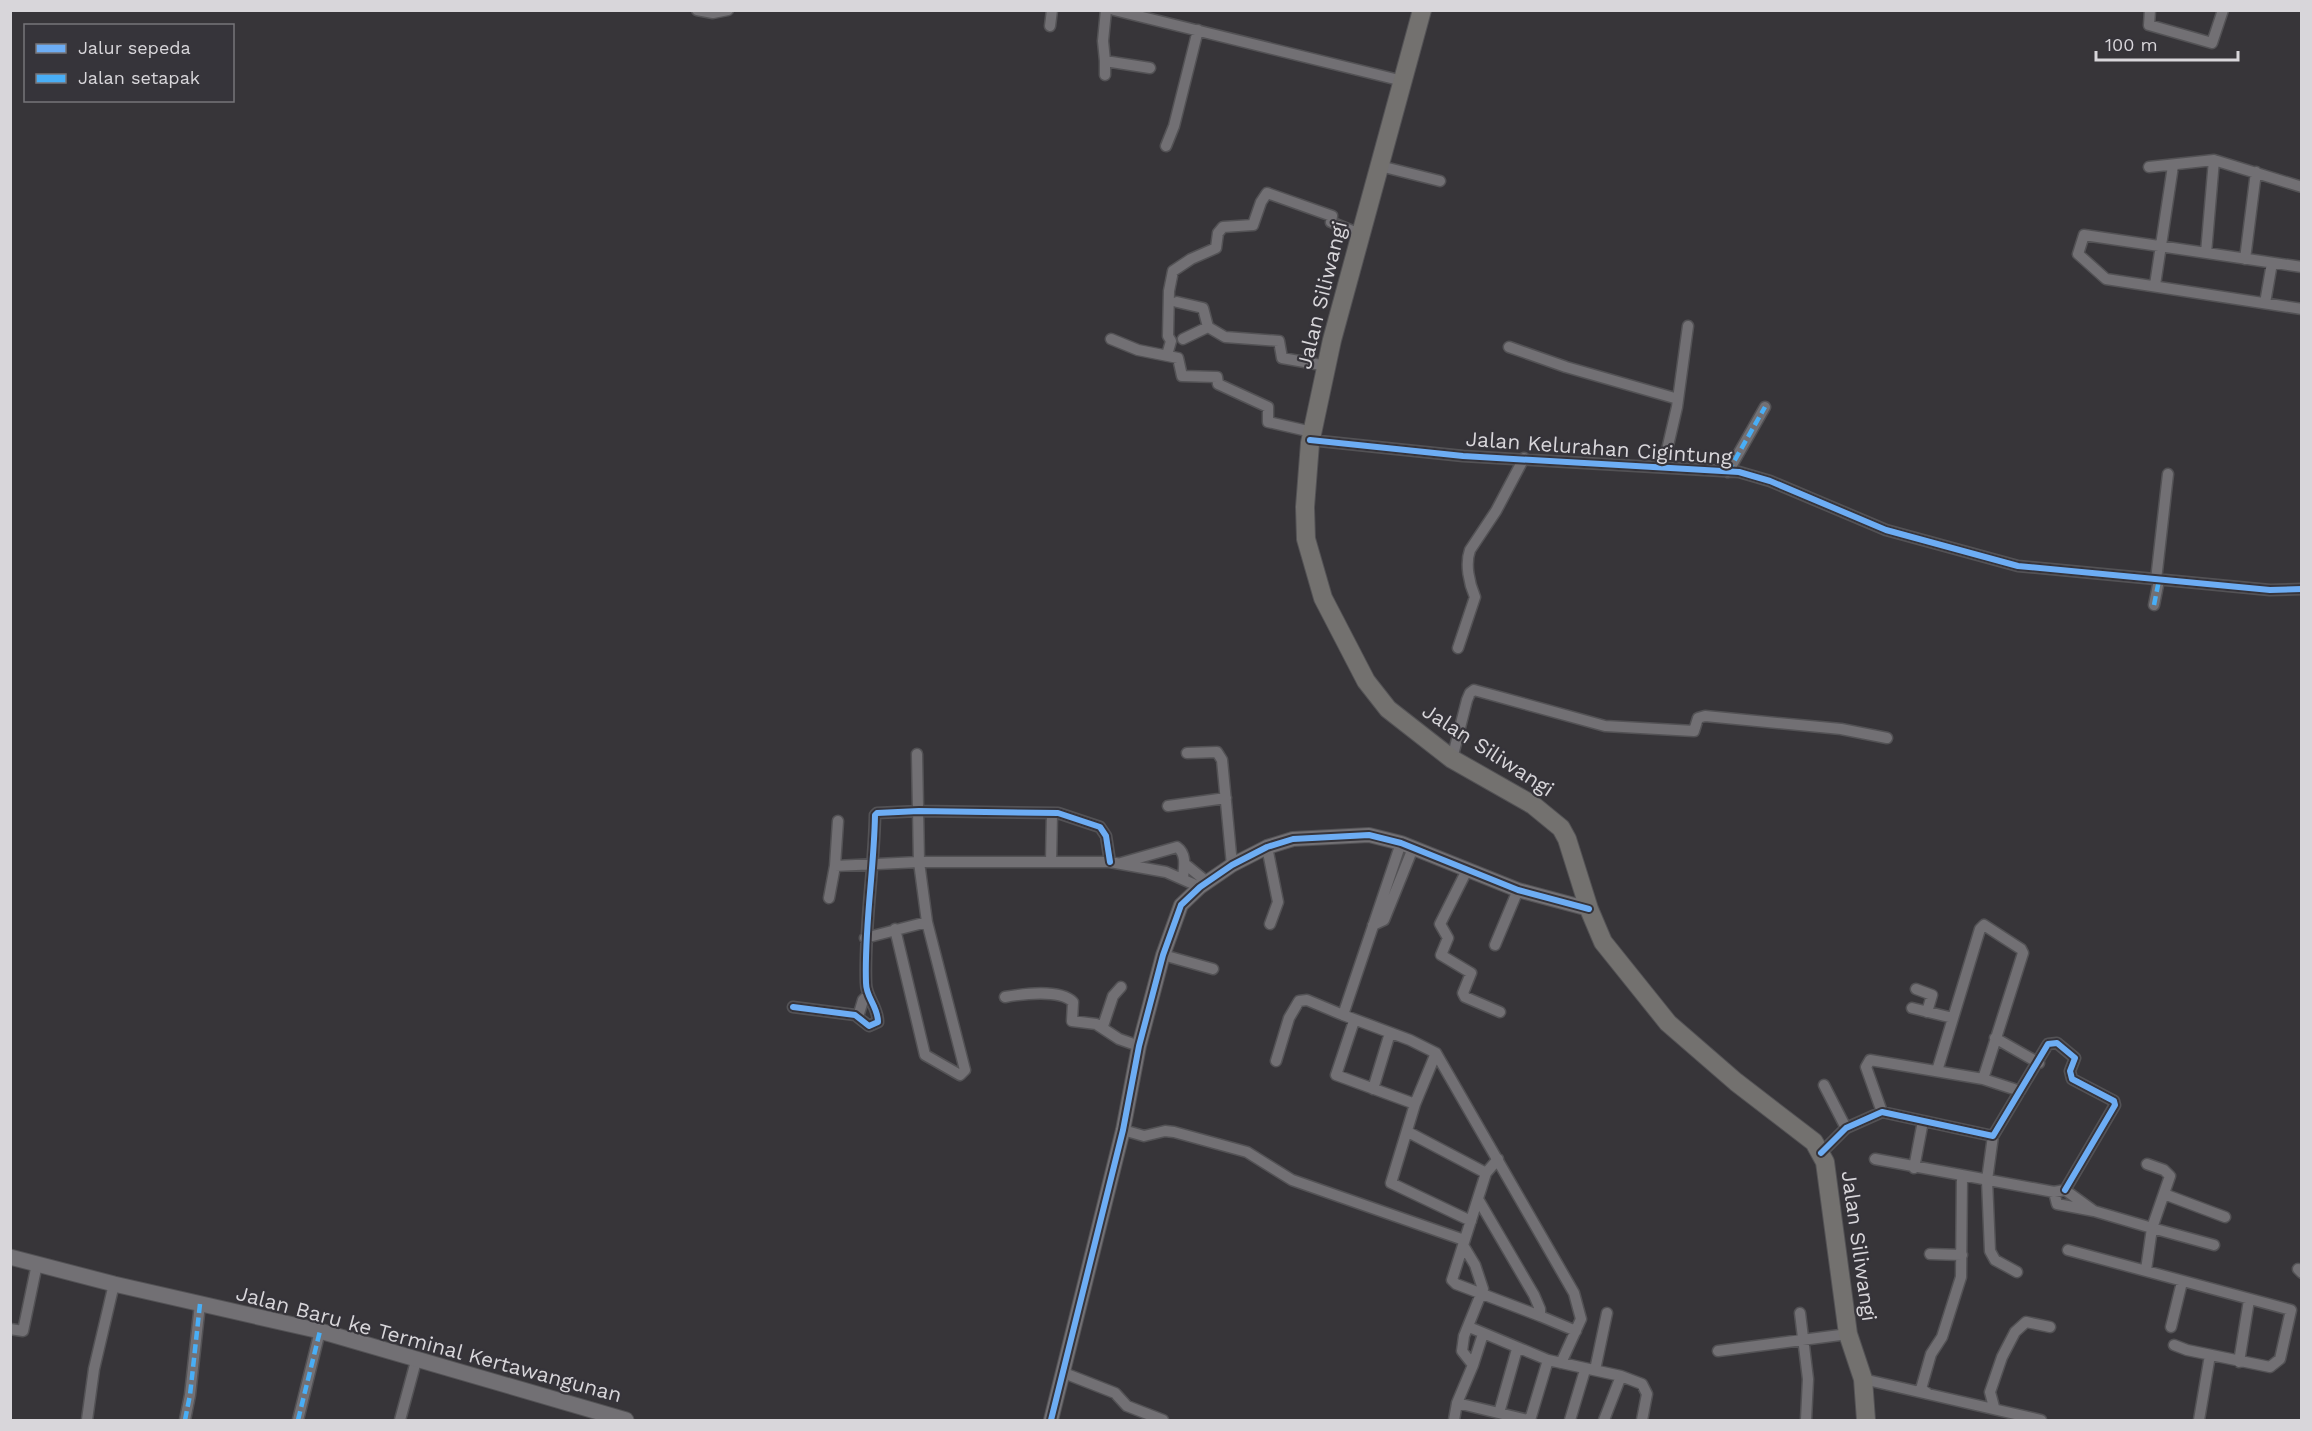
<svg xmlns="http://www.w3.org/2000/svg" width="2312" height="1431" font-family="'Work Sans',sans-serif">
  <rect width="100%" height="100%" fill="#373539"/>
  <g fill="none" stroke-linecap="round" stroke-linejoin="round">
    <defs>
      <path id="minor" d="M697,10L713,13L728,10
        M1114,10L1403,81
        M2150,10L2149,25L2212,43L2223,10
        M1050,26L1052,10
        M1105,61L1103,41L1106,10
        M1105,75V61L1150,68
        M1166,146L1174,126L1198,30
        M1380,166L1440,181
        M2149,167L2214,160L2302,187
        M2206,253L2214,160
        M2245,259L2256,172
        M2302,267L2084,235L2078,254L2106,279L2302,309
        M2155,285L2173,166
        M1177,302L1203,308L1208,327
        M2265,303L2272,263
        M1111,339L1138,350L1178,358L1182,376L1217,377L1218,384L1268,407V422L1312,432
        M1183,339L1208,327L1225,337L1279,341L1282,358L1327,366
        M1509,347L1566,367L1678,399
        M1167,355L1171,341L1168,336L1169,291L1173,271L1191,259L1216,248L1218,233L1223,227L1253,225L1261,202L1267,193L1332,216L1331,222L1360,234
        M1310,440L1463,456L1739,472L1770,481L1886,530L2018,566L2270,590L2302,589
        M1663,467L1677,407L1688,326
        M1728,472L1765,407
        M2156,580L2168,474
        M2154,605L2159,580
        M1458,648L1475,597C1469,583 1465,564 1470,550L1496,511L1524,458
        M1187,753L1217,752L1222,760L1232,865
        M1452,759L1467,700L1470,693L1474,690L1605,726L1694,731L1698,718L1705,716L1841,729L1887,738
        M1168,806L1226,798
        M1401,843L1343,1015L1410,1040L1436,1053L1574,1293L1581,1319L1561,1363
        M1267,847L1278,902L1270,924
        M1051,862L1052,813
        M1121,863L1177,847C1187,854 1184,867 1183,878
        M1185,864L1207,882
        M835,866L919,862H1110L1166,872L1200,887
        M1467,870L1440,924L1448,938L1441,955L1471,973L1463,993L1465,997L1500,1012
        M829,898L835,866L838,821
        M1373,925L1384,920L1413,848
        M895,929L925,1055L960,1075L965,1070L927,922L919,862L917,754
        M865,938L927,922
        M1495,945L1518,890
        M1163,955L1213,969
        M1916,989L1932,995L1927,1012
        M1005,997C1022,994 1060,989 1073,1002L1072,1021L1096,1024L1119,1039L1139,1046
        M793,1007L855,1015L869,1026L878,1022C878,1006 866,998 866,983C864,927 874,872 875,815L877,813L919,811L1058,813L1100,827L1106,836L1110,862
        M1912,1008L1953,1018
        M858,1017L863,1000L867,996
        M1354,1021L1336,1075L1415,1104
        M1103,1026L1113,996L1121,987
        M1995,1038L2039,1063
        M1436,1053L1415,1104L1391,1183L1471,1221
        M1276,1061L1289,1018L1299,1001L1307,1000L1343,1015
        M1937,1071L1980,929L1984,925L2021,949L2023,953L1983,1079
        M1824,1085L1846,1128
        M1373,1089L1390,1033
        M1882,1112L1866,1067L1870,1060L1983,1079L2020,1091
        M1123,1130L1144,1136L1165,1131L1174,1132L1247,1152L1292,1180L1464,1240
        M1408,1132L1486,1173
        M1993,1136L1987,1180L1990,1251L1995,1260L2017,1272
        M1821,1153L1846,1128L1882,1112L1993,1136L2048,1044L2057,1043L2075,1058L2070,1071L2072,1079L2114,1101L2115,1105L2065,1190
        M1498,1159L1486,1173L1452,1280L1456,1284L1540,1316
        M1875,1159L2054,1192L2065,1190L2094,1211
        M2147,1164L2164,1170L2170,1176L2152,1228L2214,1245
        M1914,1168L1923,1121
        M2054,1192L2057,1204L2094,1211L2152,1228L2146,1270
        M2164,1194L2225,1217
        M1478,1199L1534,1295L1540,1309V1316L1576,1331
        M2068,1250L2291,1310L2280,1359L2270,1367L2187,1350L2174,1345
        M1930,1254L1962,1255
        M2298,1269L2302,1273
        M1800,1313L1808,1379L1806,1420
        M1469,1327L1548,1360L1621,1376L1642,1384L1647,1394L1642,1420
        M2171,1327L2182,1282
        M10,1329L23,1331L37,1264
        M1718,1351L1848,1334
        M2239,1362L2249,1300
        M1473,1365L1483,1334
        M1595,1370L1607,1313
        M1064,1373L1115,1393L1127,1406L1163,1420
        M1863,1379L2041,1420
        M1927,1393L1921,1389L1931,1354L1942,1337L1961,1277L1962,1176
        M1457,1403L1528,1420
        M1994,1407L1990,1392L2002,1357L2015,1332L2026,1322L2050,1327
        M1499,1413L1517,1349
        M87,1420L94,1369L114,1284
        M185,1420L190,1395L200,1304
        M298,1420L320,1331
        M400,1420L416,1361
        M1454,1420L1457,1403L1473,1365L1462,1351L1464,1336L1483,1289L1475,1265L1463,1245
        M1530,1420L1548,1360
        M1570,1420L1585,1370
        M1604,1420L1621,1376
        M2199,1420L2210,1355"/>
      <path id="tertiary" d="M1051,1420L1123,1130L1139,1046L1163,955L1181,905L1200,887L1232,865L1267,847L1293,839L1369,835L1401,843L1518,890L1589,909"/>
      <path id="secondary" d="M10,1257L114,1284L320,1331L626,1420"/>
      <path id="primary" d="M1422,10L1332,340L1310,443L1305,507L1306,539L1323,598L1366,681L1388,709L1452,759L1533,805L1561,828L1567,839L1589,909L1603,942L1668,1023L1736,1082L1814,1142L1825,1162L1848,1334L1863,1379L1866,1420"/>
    </defs>
    <use href="#minor" stroke="#535255" stroke-width="13"/>
    <use href="#tertiary" stroke="#535255" stroke-width="16"/>
    <use href="#secondary" stroke="#535255" stroke-width="17"/>
    <use href="#primary" stroke="#535255" stroke-width="20"/>
    <use href="#minor" stroke="#727074" stroke-width="10"/>
    <use href="#tertiary" stroke="#727074" stroke-width="14"/>
    <use href="#secondary" stroke="#727074" stroke-width="15"/>
    <use href="#primary" stroke="#73716f" stroke-width="18"/>
    <path stroke="#49aef6" stroke-width="4.5" stroke-dasharray="9 4.5" stroke-linecap="butt" d="M1728,472L1765,407
      M2154,605L2159,580
      M185,1420L190,1395L200,1304
      M298,1420L320,1331"/>
    <defs>
      <path id="cycleway" d="M1310,440L1463,456L1739,472L1770,481L1886,530L2018,566L2270,590L2302,589
        M793,1007L855,1015L869,1026L878,1022C878,1006 866,998 866,983C864,927 874,872 875,815L877,813L919,811L1058,813L1100,827L1106,836L1110,862
        M1821,1153L1846,1128L1882,1112L1993,1136L2048,1044L2057,1043L2075,1058L2070,1071L2072,1079L2114,1101L2115,1105L2065,1190
        M1051,1420L1123,1130L1139,1046L1163,955L1181,905L1200,887L1232,865L1267,847L1293,839L1369,835L1401,843L1518,890L1589,909"/>
    </defs>
    <use href="#cycleway" stroke="#36343a" stroke-width="10"/>
    <use href="#cycleway" stroke="#6dadf4" stroke-width="6"/>
  </g>
  <g text-anchor="middle" stroke-width="4.5" stroke-linejoin="round" paint-order="stroke">
    <g font-size="21" fill="#d8d6da" stroke="#36343a">
      <text transform="translate(1322 295) rotate(-76)" y="7">Jalan Siliwangi</text>
      <text transform="translate(1599 448) rotate(4)" y="7">Jalan Kelurahan Cigintung</text>
      <text transform="translate(1488 750) rotate(33)" y="7">Jalan Siliwangi</text>
      <text transform="translate(1859 1246) rotate(82)" y="7">Jalan Siliwangi</text>
      <text transform="translate(429 1344) rotate(15)" y="7">Jalan Baru ke Terminal Kertawangunan</text>
    </g>
  </g>
  <rect width="2312" height="1431" fill="none" stroke="#d8d6da" stroke-width="24"/>
  <rect x="24" y="24" width="210" height="78" fill="#36343a" stroke="#77757a" stroke-width="1.5"/>
  <rect x="36" y="44" width="30" height="9" fill="#6dadf4" stroke="#77757a" stroke-width="1.5"/>
  <text x="78" y="54" font-size="18" fill="#d8d6da">Jalur sepeda</text>
  <rect x="36" y="74" width="30" height="9" fill="#49aef6" stroke="#77757a" stroke-width="1.5"/>
  <text x="78" y="84" font-size="18" fill="#d8d6da">Jalan setapak</text>
  <path d="M2096 51v9h142v-9" fill="none" stroke="#d8d6da" stroke-width="3"/>
  <text x="2105" y="51" font-size="18" fill="#d8d6da" stroke="#36343a" stroke-width="4.5" paint-order="stroke">100 m</text>
</svg>
